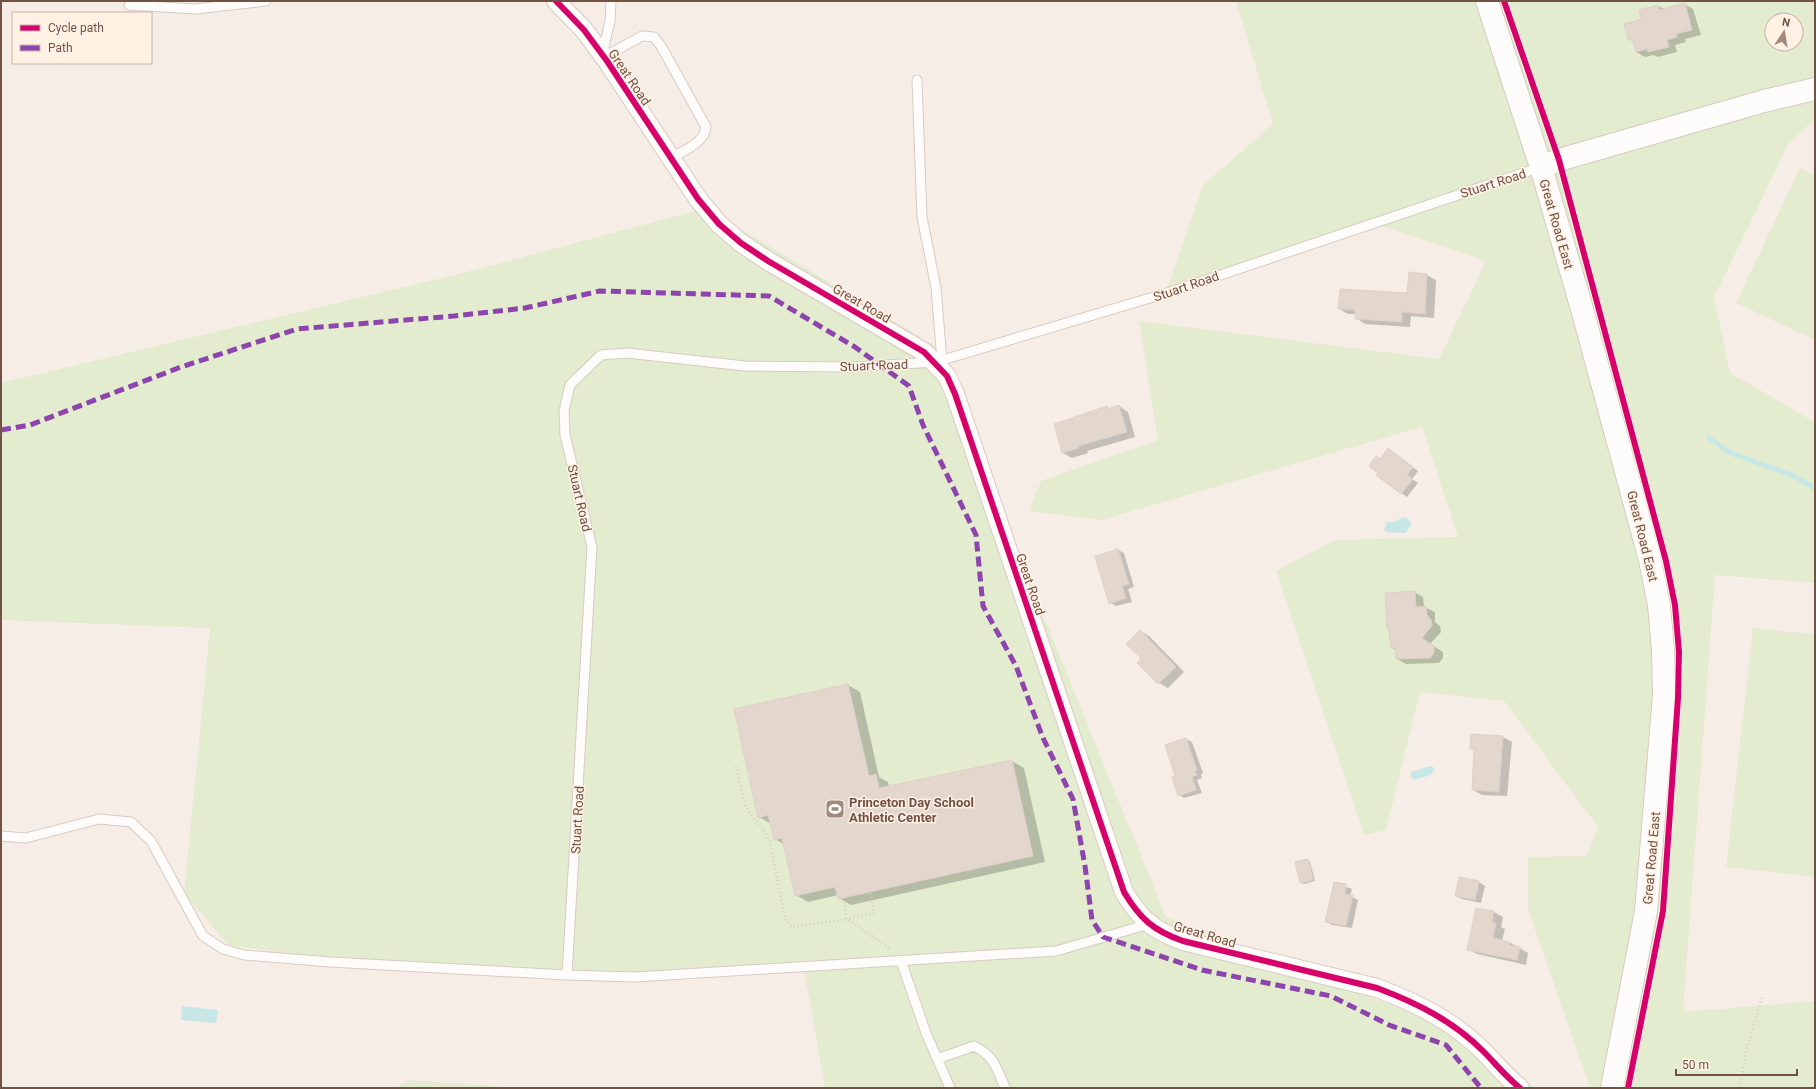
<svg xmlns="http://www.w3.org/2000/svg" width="1816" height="1089" font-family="Roboto,sans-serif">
  <rect width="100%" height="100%" fill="#f6eee6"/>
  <path fill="#e3eccf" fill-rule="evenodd" d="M1236,1H1815V119L1789,143L1714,297L1730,373L1815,422V583L1715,575L1683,1012L1815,1001V1088H1590L1528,909V857L1587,856L1598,827L1504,701L1420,692L1386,830L1364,835L1276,571L1335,540L1458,537L1422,427L1101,520L1029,511L1041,481L1158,440L1139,321L1439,359L1486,261L1370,222L1164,298L1203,185L1273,124ZM1772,20H1796V44H1772Z
    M1800,168L1815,175V340L1736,303Z
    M706,208L933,345L1166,917L1440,1024L1536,1088H825L803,964L699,978L310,956L228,945L184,893L210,628L1,620V383L463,273Z
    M1753,628L1815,634V877L1726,867Z
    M408,1080L522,1088H396Z"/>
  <path fill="#c7e7e6" d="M1402,517L1407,518L1412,523L1406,533C1399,532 1389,534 1384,530L1387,522H1395Z
    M1430,766L1435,768L1431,775L1414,780L1411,777V772Z
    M182,1006L218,1010L216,1023L181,1020Z"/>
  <path fill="#0003" d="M1684,4L1693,9L1701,35L1685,39L1686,42L1675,45L1677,52L1658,57L1654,55L1645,57L1636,52L1634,42L1629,39L1643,20L1658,6L1664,9Z
    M1410,273L1427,275L1436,280L1434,318L1411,316L1410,327L1365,324L1356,318V314H1348L1339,309L1408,294Z
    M1119,406L1128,412L1135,437L1087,451L1088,453L1072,458L1063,453L1055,425L1107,408L1109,409Z
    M1394,453L1418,471L1412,479L1418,483L1407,497L1377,475L1380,459Z
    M1118,550L1124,553L1134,587L1128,589L1132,602L1116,606L1110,603L1096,557Z
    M1414,592L1423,597L1424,607L1435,612V622L1440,626L1441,632L1430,644L1443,652V658L1439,663L1406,664L1397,659L1396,651L1392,648Z
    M1140,631L1149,636L1184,672L1168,688L1159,683L1138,663L1142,658Z
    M848,685L860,692L879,777L888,782L889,787L1012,761L1024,768L1045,862L851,905L839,898L838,895L808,902L796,895L785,845L775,839L771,824L759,817Z
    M1503,737L1512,742L1507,796L1482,795L1473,790L1475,751L1471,748Z
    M1186,739L1192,742L1203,773L1201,774L1202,778L1197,780L1202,793L1184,798L1179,795L1177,776Z
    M1308,860L1310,862L1315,881L1304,884L1301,883Z
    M1460,878L1479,882L1485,886L1481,903L1462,899L1456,896Z
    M1334,883L1352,889L1350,896L1358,900L1352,928L1332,925L1326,921Z
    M1494,912L1503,917L1501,927L1505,929L1502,941L1509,942L1528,953L1526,965L1477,954L1468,949Z"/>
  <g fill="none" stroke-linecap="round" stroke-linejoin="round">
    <path stroke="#c7e7e6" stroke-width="5" d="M1709,438L1731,453L1791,475L1815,488"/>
  </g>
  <path fill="#e2d6cd" stroke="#dfd0c8" d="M1685,3L1692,30L1676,34L1677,37L1667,40L1669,47L1648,52L1647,49L1636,52L1632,39L1628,40L1624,24L1641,19L1639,10L1658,5L1659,10Z
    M1409,272L1427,274L1425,314L1402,312V322L1355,319V310L1338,309L1340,289L1407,293Z
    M1119,405L1127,432L1078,446L1079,448L1062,453L1054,424L1107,406L1108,409Z
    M1388,448L1413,467L1407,475L1413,479L1401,494L1376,475L1378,473L1369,466L1376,456L1380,459Z
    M1118,549L1129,584L1122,586L1126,598L1109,604L1095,556Z
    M1415,591L1416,607L1426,606L1427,615L1431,620L1432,626L1422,638L1434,646V653L1430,658L1396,659L1395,648H1391L1389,631L1387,629L1385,593Z
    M1140,630L1176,667L1158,684L1137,663L1141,658L1126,644Z
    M848,684L869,776L876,774L879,788L1012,760L1033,856L838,899L835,887L795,896L782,838L774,840L768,815L758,818L734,709Z
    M1471,734L1503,736L1499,792L1472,790L1474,749H1470Z
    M1186,738L1197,770L1195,771L1197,775L1192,777L1196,790L1178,796L1172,777L1175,776L1165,745Z
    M1308,859L1313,880L1300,883L1295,862Z
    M1459,877L1479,881L1475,900L1455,896Z
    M1334,882L1346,884L1345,894L1353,895L1346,926L1325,922Z
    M1476,908L1494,911L1492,922L1496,923L1493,938L1510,942L1509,945L1520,947L1517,960L1467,950Z"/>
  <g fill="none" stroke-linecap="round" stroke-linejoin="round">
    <defs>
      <path id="lane" d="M129,5L195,9L266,1
        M602,55L610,21L611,1
        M604,57L642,36L654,37L661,46L706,127C705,143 683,151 671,158
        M917,80L922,217L936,288L942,361
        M1,836L26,838L99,819L131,822L151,841L203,936L223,949L244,955L330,962L567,975L635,977L1056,951L1149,924
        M901,961L926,1033L950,1088
        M567,975L592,547L565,435L564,411L570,385L601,355L627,353L745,366L852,367L936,362L1170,292L1541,167
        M937,1059L974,1046C994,1056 997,1068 1005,1088"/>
      <path id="street" d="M556,1L584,30L607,61L698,199L719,224L741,243L768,261L924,352L947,376L955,394L1124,892C1140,919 1154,931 1183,941L1377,988C1417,1003 1453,1021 1483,1051C1495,1063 1506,1077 1520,1088"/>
      <path id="secondary" d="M1487,1L1541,167L1582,309L1650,560L1659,605L1663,650L1664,696L1646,911L1612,1088
        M1541,167L1559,160L1764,101L1815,89"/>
    </defs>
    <use href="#lane" stroke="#d7cbc4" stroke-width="11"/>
    <use href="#street" stroke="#d7cbc4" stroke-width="20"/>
    <use href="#secondary" stroke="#d6cac2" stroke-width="24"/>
    <path stroke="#d7ccc8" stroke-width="2.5" stroke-dasharray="1 3" stroke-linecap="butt" d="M736,766L745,805L753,818L762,826L770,842L785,918L791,927L847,919L891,949
      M843,898L847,919L874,913L870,892
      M1740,1088L1746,1052L1762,997"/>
    <use href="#lane" stroke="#fefcfb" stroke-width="9"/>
    <use href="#street" stroke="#fefcfb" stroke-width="18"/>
    <use href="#secondary" stroke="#fefcfb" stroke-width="22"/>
    <path stroke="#8e44ad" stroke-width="5" stroke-dasharray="10 5" stroke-linecap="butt" d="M1,430L30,425L181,367L297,329L454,316L525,308L600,291L769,296L855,347L909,386L923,425L976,535L983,606L1016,666L1043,738L1073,799L1085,866L1092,920L1103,937L1202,970L1331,996L1389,1025L1446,1045L1481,1088"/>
    <defs>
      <path id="cycleway" d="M556,1L584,30L607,61L698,199L719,224L741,243L768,261L924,352L947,376L955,394L1124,892C1140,919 1154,931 1183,941L1377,988C1417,1003 1453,1021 1483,1051C1495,1063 1506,1077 1520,1088
        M1504,1L1559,160L1666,561L1675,605L1679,652L1678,698L1663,911L1628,1088"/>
    </defs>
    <use href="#cycleway" stroke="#fff2e5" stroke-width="8"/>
    <use href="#cycleway" stroke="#d6006c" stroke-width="6"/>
  </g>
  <defs>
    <symbol id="stadium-square" viewBox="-11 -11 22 22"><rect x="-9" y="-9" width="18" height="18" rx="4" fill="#a1897e" stroke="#fff2e5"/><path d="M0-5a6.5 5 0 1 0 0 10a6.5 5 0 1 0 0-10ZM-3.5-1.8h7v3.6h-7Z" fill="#fff"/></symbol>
  </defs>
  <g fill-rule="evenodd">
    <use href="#stadium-square" x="824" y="798" width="22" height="22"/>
  </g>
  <g text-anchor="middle" stroke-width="3" stroke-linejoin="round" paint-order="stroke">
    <g font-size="13" fill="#735246" stroke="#fff2e5">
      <text transform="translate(630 77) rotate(56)" y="5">Great Road</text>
      <text transform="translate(1493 183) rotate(-18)" y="5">Stuart Road</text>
      <text transform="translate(1557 224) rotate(74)" y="5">Great Road East</text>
      <text transform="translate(1186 286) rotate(-19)" y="5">Stuart Road</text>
      <text transform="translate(862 303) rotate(30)" y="5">Great Road</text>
      <text transform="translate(874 365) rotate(-2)" y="5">Stuart Road</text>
      <text transform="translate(580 498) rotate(77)" y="5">Stuart Road</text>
      <text transform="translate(1643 536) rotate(76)" y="5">Great Road East</text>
      <text transform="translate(1031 584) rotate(71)" y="5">Great Road</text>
      <text transform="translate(577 820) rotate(-87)" y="5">Stuart Road</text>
      <text transform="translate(1651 858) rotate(-85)" y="5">Great Road East</text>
      <text transform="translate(1205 934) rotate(16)" y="5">Great Road</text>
    </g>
    <g font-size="13" font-weight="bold" fill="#735246" stroke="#fff2e5" text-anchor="start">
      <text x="849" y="807">Princeton Day School<tspan x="849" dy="15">Athletic Center</tspan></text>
    </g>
  </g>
  <rect width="1816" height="1089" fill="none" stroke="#735246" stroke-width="4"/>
  <rect x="12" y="12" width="140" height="52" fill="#fff2e5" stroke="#c7b2a5"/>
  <rect x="20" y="25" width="20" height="6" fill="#d6006c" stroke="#c7b2a5"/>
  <text x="48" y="32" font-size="12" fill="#735246">Cycle path</text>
  <rect x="20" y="45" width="20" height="6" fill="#8e44ad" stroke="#c7b2a5"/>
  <text x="48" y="52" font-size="12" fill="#735246">Path</text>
  <g transform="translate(1784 32) rotate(12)"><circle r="19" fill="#fff2e5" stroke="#c7b2a5"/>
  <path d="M0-3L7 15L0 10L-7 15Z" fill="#a1897e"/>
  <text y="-6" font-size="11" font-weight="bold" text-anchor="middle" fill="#735246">N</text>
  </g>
  <path d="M1676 1069v6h121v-6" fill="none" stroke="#735246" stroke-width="2"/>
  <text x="1682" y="1069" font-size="12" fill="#735246" stroke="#fff2e5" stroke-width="3" paint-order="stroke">50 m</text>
</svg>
